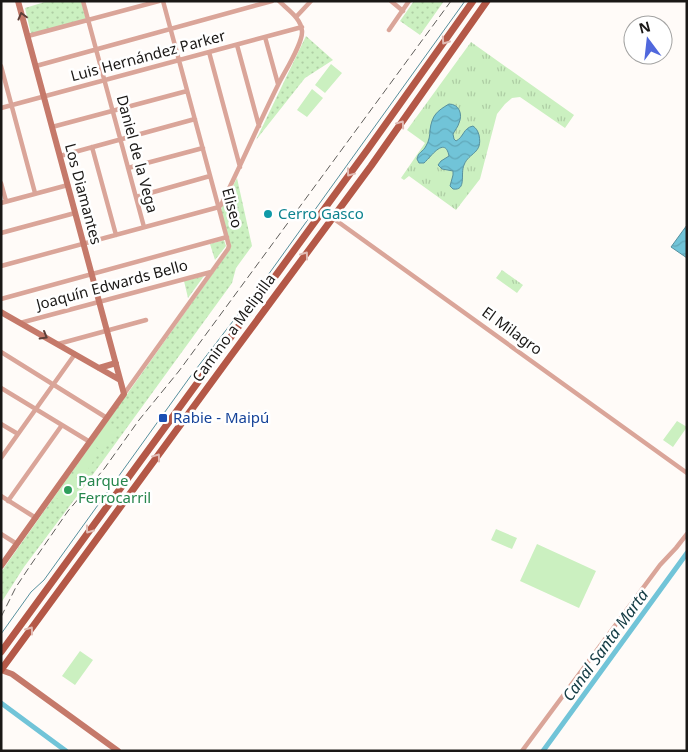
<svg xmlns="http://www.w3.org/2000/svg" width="688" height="752" font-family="'Noto Sans',sans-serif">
  <defs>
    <pattern id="grass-tufts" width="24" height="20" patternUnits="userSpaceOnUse" patternTransform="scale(1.25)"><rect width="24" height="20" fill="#cbf0c0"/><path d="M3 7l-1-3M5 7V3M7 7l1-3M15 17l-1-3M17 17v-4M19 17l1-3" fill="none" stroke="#aecda4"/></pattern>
    <pattern id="park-dots" width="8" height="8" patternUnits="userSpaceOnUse" patternTransform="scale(1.25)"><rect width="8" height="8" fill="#cbf0c0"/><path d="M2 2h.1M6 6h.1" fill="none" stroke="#aecda4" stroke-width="1.8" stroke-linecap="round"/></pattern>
    <pattern id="water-waves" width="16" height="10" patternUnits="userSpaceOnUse" patternTransform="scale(1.25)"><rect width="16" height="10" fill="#71c4d8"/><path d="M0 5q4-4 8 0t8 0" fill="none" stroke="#61a8b9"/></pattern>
  </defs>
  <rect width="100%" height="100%" fill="#fffbf8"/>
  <path fill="url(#grass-tufts)" d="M471,42L574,115L565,128L520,97L512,98L505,104L497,114L480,179L456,210L409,176L404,180L401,178L425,143L407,130Z
    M502,270L523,285L517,293L496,278Z"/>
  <path fill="url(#park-dots)" d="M48,1H81L86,19L31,34L25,8Z
    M414,1H444L420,35L400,21Z
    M306,36L333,60L305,78L256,140Z
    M237,178L252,246L236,268L232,283L86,484L24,567L1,603V572L230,249L221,209Z
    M224,240L226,246L215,260L210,244Z
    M204,276L188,298L184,281Z"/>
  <path fill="#cbf0c0" d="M331,64L342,73L325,93L315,85Z
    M312,89L323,98L307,117L297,110Z
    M677,421L687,427L673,447L663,440Z
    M108,422L118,430L102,451L92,444Z
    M89,448L98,454L82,478L73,472Z
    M70,475L81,483L66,504L55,497Z
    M496,529L517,538L512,549L491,540Z
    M537,544L596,571L579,608L520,581Z
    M80,651L93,660L75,685L62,676Z"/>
  <path fill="url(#water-waves)" stroke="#57909e" d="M449,104C459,104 463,114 459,123C458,127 455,130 453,134L454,139L456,141C464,137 463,128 473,126C476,128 478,131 479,135C483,154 469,152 464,165C460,174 467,191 453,189L450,186L453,175V171L442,169L438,165L441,161L449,156C445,135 430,158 424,163H419L417,159C418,152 423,152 426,146C429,141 430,135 430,130C432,115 437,111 449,104Z
    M687,225V258L671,247Z"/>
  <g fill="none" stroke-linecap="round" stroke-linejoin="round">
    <path stroke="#57909e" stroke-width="1" d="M1,634L31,592L44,580L190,377L263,282L465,1"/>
    <path stroke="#71c4d8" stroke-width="5" d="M1,703L66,751
      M543,751L687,553"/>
    <path stroke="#daa599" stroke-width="4.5" d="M83,1L144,227
      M391,1L403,11
      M296,17L311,1
      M389,30L409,1
      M28,36L159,1
      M265,37L278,84
      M237,45L259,126
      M209,52L240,167
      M1,66L35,193
      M36,66L272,1
      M1,108L302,27
      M52,127L187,91
      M92,147L116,235
      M60,156L195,119
      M128,168L203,148
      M1,183L6,201
      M136,197L210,176
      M1,203L68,185
      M219,207L221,205C241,165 259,123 279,83C285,71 303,43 302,31C301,18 288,10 279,1
      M323,211L687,473
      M1,233L75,213
      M1,266L219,207
      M1,299L227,237
      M20,323L211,272
      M58,344L146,320
      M1,352L107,418
      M1,388L90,442
      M124,394L228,249L229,246L163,1
      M1,424L18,434
      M1,458L75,354
      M1,496L36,518
      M8,501L62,425
      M1,534L17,544
      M522,751L660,565L676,548L687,534"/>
    <path stroke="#c5796a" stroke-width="6" d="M1,312L120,380
      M99,368L116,363
      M1,566L124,394L18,1
      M1,670L12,674L118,751"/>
    <path stroke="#b45847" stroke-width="7" d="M1,652L368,149L473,1
      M1,670L230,357L371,166L487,1"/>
    <path stroke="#605e5b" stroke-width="1" stroke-dasharray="8 4" stroke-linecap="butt" d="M1,617L16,587L30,566L68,511L104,469L139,420L179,371L451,1"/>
  </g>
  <defs><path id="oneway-chevron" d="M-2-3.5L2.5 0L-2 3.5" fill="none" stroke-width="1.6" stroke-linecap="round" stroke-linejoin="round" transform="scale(1.25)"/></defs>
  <g stroke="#5e3f38">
    <use href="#oneway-chevron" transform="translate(22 16) rotate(-105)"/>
    <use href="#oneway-chevron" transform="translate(44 336) rotate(30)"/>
  </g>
  <g stroke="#e1bcb5">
    <use href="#oneway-chevron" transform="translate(445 41) rotate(125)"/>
    <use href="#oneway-chevron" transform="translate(401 124) rotate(-55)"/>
    <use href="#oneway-chevron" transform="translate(350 173) rotate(127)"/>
    <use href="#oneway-chevron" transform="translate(305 255) rotate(-54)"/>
    <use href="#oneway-chevron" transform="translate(157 457) rotate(-54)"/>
    <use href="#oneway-chevron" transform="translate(89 530) rotate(126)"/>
    <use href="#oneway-chevron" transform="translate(30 630) rotate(-54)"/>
  </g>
  <circle fill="#0f9aa8" stroke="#fff" stroke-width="2" cx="268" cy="214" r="5"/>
  <rect fill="#1a4fb4" stroke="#fff" stroke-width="2" x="158" y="413" width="10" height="10" rx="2.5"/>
  <circle fill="#2e9e5b" stroke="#fff" stroke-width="2" cx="68" cy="490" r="5"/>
  <g text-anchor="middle" stroke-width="5" stroke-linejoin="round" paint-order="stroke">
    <g font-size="15" fill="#1a1816" stroke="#fff">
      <text transform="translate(148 56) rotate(-15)" y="5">Luis Hernández Parker</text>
      <text transform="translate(137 154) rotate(75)" y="5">Daniel de la Vega</text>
      <text transform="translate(83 194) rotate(75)" y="5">Los Diamantes</text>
      <text transform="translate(232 208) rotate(75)" y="5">Eliseo</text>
      <text transform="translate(112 285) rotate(-15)" y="5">Joaquín Edwards Bello</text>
      <text transform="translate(234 328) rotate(-54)" y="5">Camino a Melipilla</text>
      <text transform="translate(512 331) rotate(36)" y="5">El Milagro</text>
    </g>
    <g font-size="15" fill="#0d838f" stroke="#fff" text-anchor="start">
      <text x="278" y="219">Cerro Gasco</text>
    </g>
    <g font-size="15" fill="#164399" stroke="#fff" text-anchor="start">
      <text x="173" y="423">Rabie - Maipú</text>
    </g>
    <g font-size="15" fill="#27864d" stroke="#fff" text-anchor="start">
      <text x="78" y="486">Parque<tspan x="78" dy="17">Ferrocarril</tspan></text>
    </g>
    <g font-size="16" font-style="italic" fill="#133b43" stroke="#fff">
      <text transform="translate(605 645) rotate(-54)" y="6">Canal Santa Marta</text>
    </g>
  </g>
  <rect width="688" height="752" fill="none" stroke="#1a1816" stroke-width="5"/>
  <g transform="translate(648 40) rotate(345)"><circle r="24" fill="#ffffff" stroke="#a3a3a2"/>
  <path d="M0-4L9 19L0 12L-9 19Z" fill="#5068dd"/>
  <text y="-8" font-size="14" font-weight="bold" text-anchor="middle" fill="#1a1816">N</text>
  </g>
</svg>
